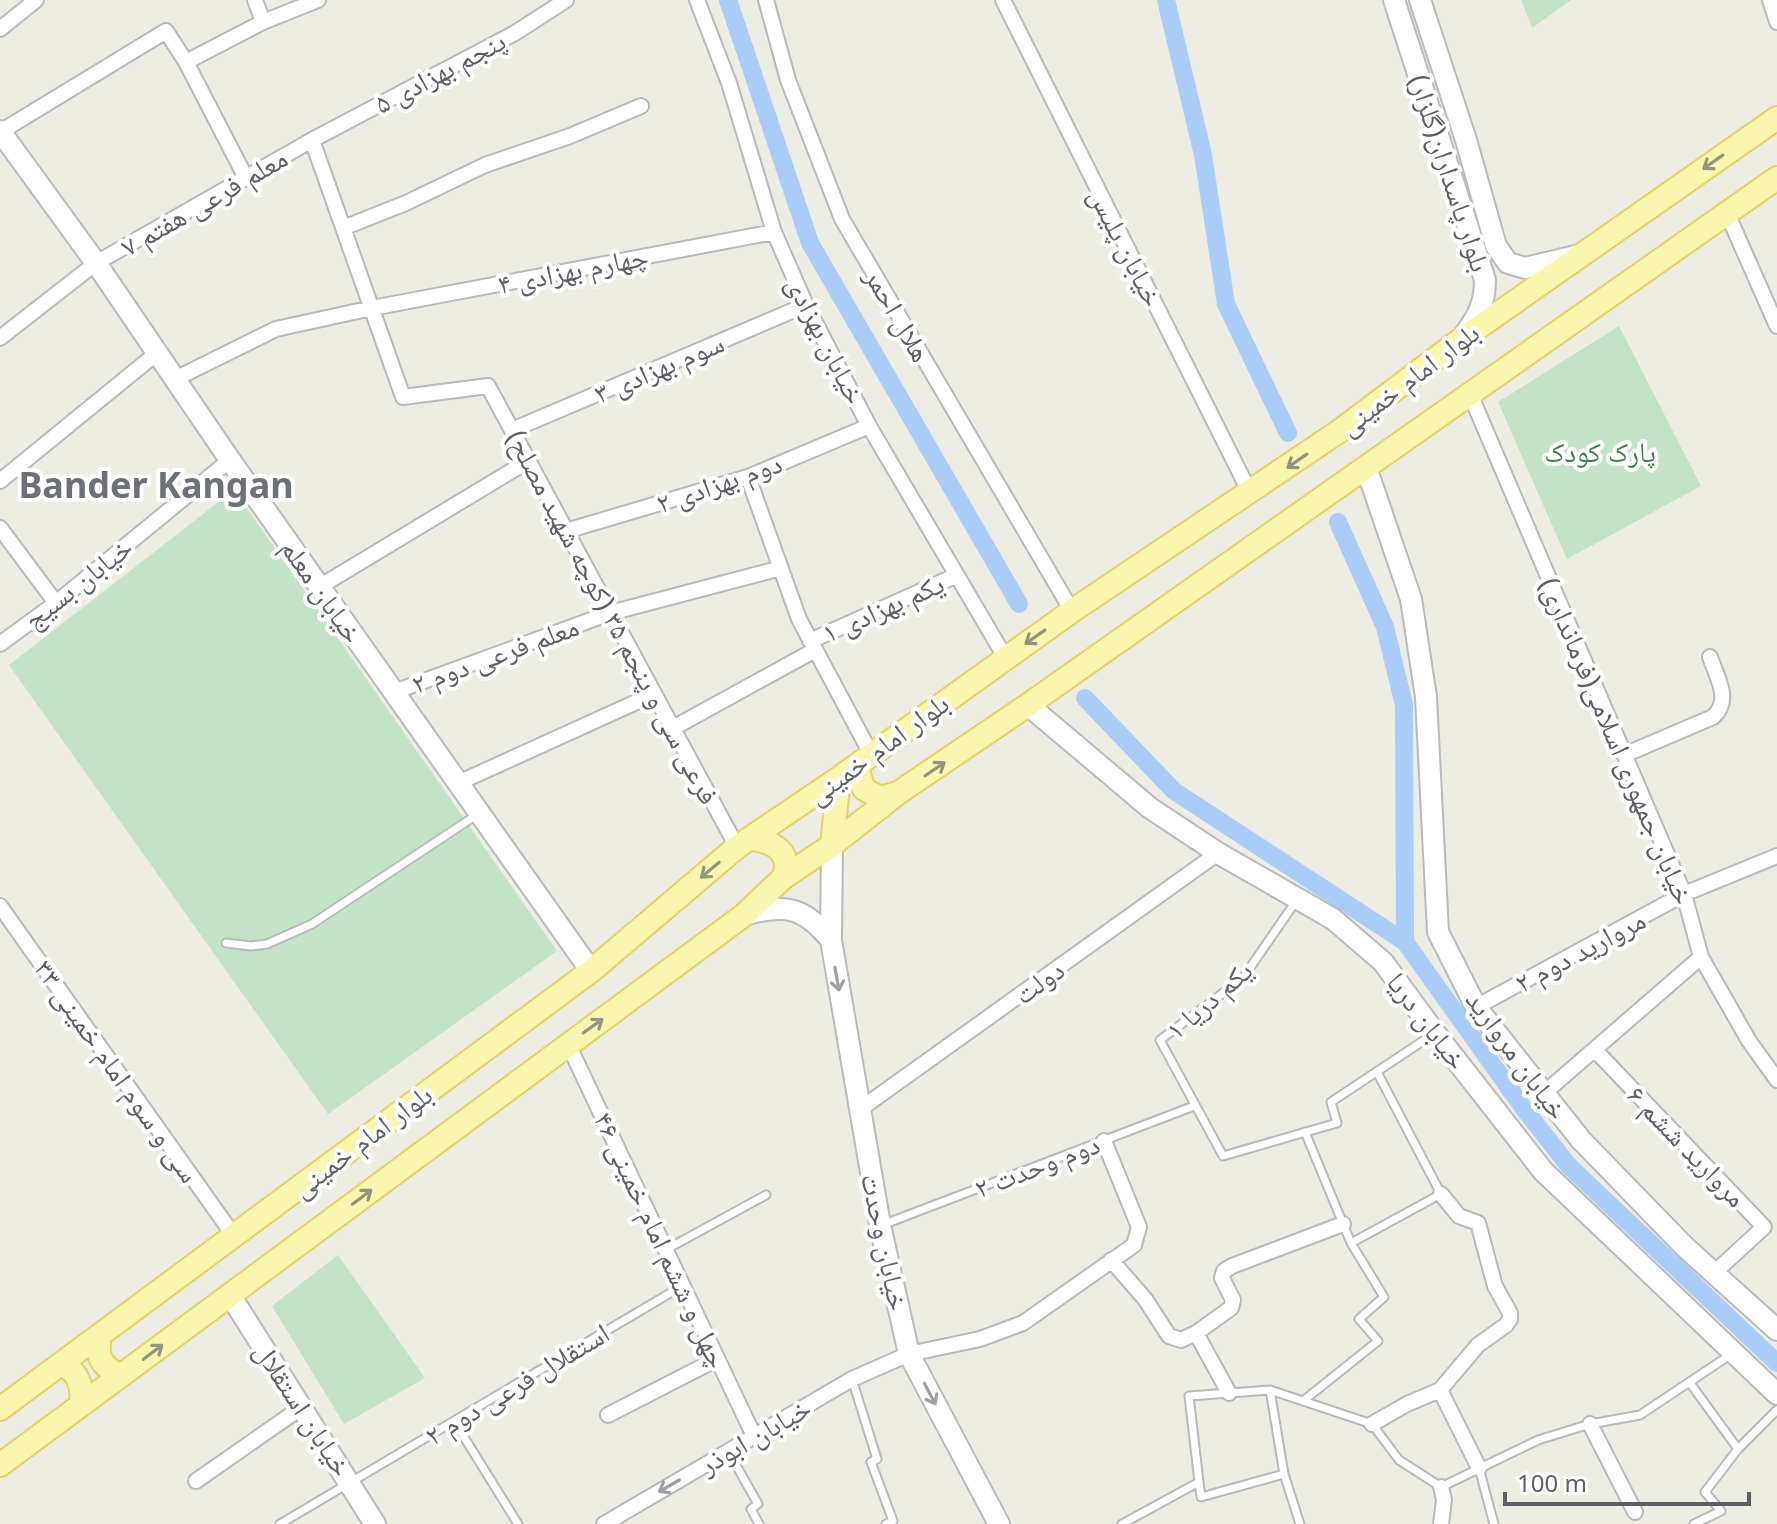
<svg xmlns="http://www.w3.org/2000/svg" width="1777" height="1524" font-family="'Noto Sans','Noto Naskh Arabic',sans-serif">
  <rect width="100%" height="100%" fill="#edede4"/>
  <path fill="#c3e3c7" d="M1521,0H1571L1532,28Z
    M1619,326L1701,486L1567,559L1498,402Z
    M234,490L557,951L328,1114L9,665Z
    M338,1255L425,1378L344,1424L272,1306Z"/>
  <g fill="none" stroke-linecap="round" stroke-linejoin="round">
    <path stroke="#aaccf8" stroke-width="18" d="M728,0L810,243L1019,604
      M1166,0L1203,155L1226,304L1288,433
      M1338,522L1385,627L1404,705L1405,942
      M1085,698L1174,791L1405,942L1525,1110L1568,1165L1777,1363"/>
    <defs>
      <path id="lane" d="M1296,901L1243,978L1160,1040L1223,1156L1337,1123L1331,1102L1432,1035
        M226,943L251,946L267,944L312,924L478,814
        M1305,1132L1351,1243
        M882,1225L1194,1106
        M667,1249L766,1195
        M852,1379L877,1459L871,1462L893,1521L886,1524
        M1690,1383L1738,1449L1705,1492L1721,1511L1694,1524
        M1270,1390L1284,1474L1300,1524
        M1303,1401L1378,1341L1359,1319L1384,1297L1351,1243L1441,1194L1377,1072
        M454,1421L518,1524
        M1738,1449L1777,1410
        M728,1451L758,1504L751,1509L759,1524
        M1479,1468L1494,1524
        M1199,1482L1201,1497L1284,1474
        M280,1524L682,1286
        M1122,1524L1199,1482L1189,1396L1270,1390L1372,1424L1399,1460L1441,1487L1538,1440L1590,1424L1640,1415L1733,1353"/>
      <path id="street" d="M255,0L263,22
        M697,0L729,83L774,232L806,305L869,426L1005,657
        M766,0L788,80L842,219L1072,611
        M1003,0L1250,493
        M1770,0L1777,22
        M0,29L36,0
        M186,62L263,22L318,0
        M0,132L166,31L186,62L246,178
        M312,140L403,397L488,386L737,847
        M1727,213L1777,326
        M343,228L406,203L485,165L570,136L641,106
        M0,338L96,263L312,140L515,33L566,0
        M177,378L276,329L372,308L774,232
        M1470,394L1684,894L1701,957L1749,1041L1777,1080
        M512,430L806,305
        M748,477L799,619L871,754
        M0,481L157,353
        M0,528L56,603
        M566,531L748,477L869,426
        M319,587L528,461
        M810,641L955,576
        M0,644L56,603L230,460
        M394,692L610,613L781,568
        M673,728L815,650
        M1624,755L1713,717C1732,700 1717,678 1710,657
        M458,783L654,694
        M0,906L234,1236
        M1476,1007L1684,894L1777,856
        M568,1044L754,1436
        M1595,1050L1764,1227L1714,1273
        M1543,1094L1701,957
        M859,1110L1218,853
        M1111,1260L1145,1299L1169,1336L1181,1340L1196,1333L1229,1393
        M1196,1333L1231,1308L1233,1300L1222,1278L1224,1271L1232,1266L1343,1224
        M1440,1390L1479,1468
        M608,1415L717,1359
        M1372,1424L1407,1404L1440,1390L1478,1345L1506,1325L1510,1319V1313L1495,1286L1478,1223L1459,1216L1441,1194
        M1590,1424L1635,1512
        M196,1481L302,1407
        M1441,1487L1444,1500L1441,1524
        M604,1524L852,1379L909,1354L980,1339L1023,1323L1134,1245L1139,1227L1104,1141"/>
      <path id="secondary" d="M1394,0L1485,280C1485,303 1478,317 1464,335
        M1420,0L1466,140L1496,246L1508,263L1525,268L1580,255
        M0,131L96,263L230,460L591,971
        M1366,467L1411,599L1426,697L1438,932L1476,1007L1581,1140L1685,1247L1777,1330
        M1028,705L1150,808L1218,853L1333,919L1383,962L1435,1033L1543,1171L1777,1394
        M832,845L831,940L880,1225L909,1354L999,1524
        M744,915C785,903 804,907 831,940
        M230,1295L375,1524"/>
      <path id="primary" d="M861,762L858,772L864,789L880,798L898,793
        M753,839C775,842 793,854 783,878
        M832,845L839,778
        M100,1336C96,1358 101,1365 120,1376
        M62,1364C79,1373 83,1386 81,1405
        M0,1409L591,971L737,847L839,778L1072,611L1341,430L1459,341L1777,118
        M0,1465L744,915L783,878L832,845L898,793L1028,705L1777,178"/>
    </defs>
    <use href="#lane" stroke="#b7b9bd" stroke-width="11"/>
    <use href="#street" stroke="#b7b9bd" stroke-width="18"/>
    <use href="#secondary" stroke="#b8babf" stroke-width="24"/>
    <use href="#primary" stroke="#e6d265" stroke-width="26"/>
    <use href="#lane" stroke="#fff" stroke-width="7"/>
    <use href="#street" stroke="#fff" stroke-width="14"/>
    <use href="#secondary" stroke="#fff" stroke-width="20"/>
    <use href="#primary" stroke="#f8f6af" stroke-width="22"/>
  </g>
  <defs><path id="oneway-shaft" d="M-6 0H5M1.5-3L5.5 0L1.5 3" fill="none" stroke-width="1.6" stroke-linecap="round" stroke-linejoin="round" transform="scale(2)"/></defs>
  <g stroke="#93947e">
    <use href="#oneway-shaft" transform="translate(1713 162) rotate(145)"/>
    <use href="#oneway-shaft" transform="translate(1297 461) rotate(145)"/>
    <use href="#oneway-shaft" transform="translate(1035 637) rotate(145)"/>
    <use href="#oneway-shaft" transform="translate(935 769) rotate(-34)"/>
    <use href="#oneway-shaft" transform="translate(710 870) rotate(140)"/>
    <use href="#oneway-shaft" transform="translate(593 1026) rotate(-36)"/>
    <use href="#oneway-shaft" transform="translate(362 1197) rotate(-37)"/>
    <use href="#oneway-shaft" transform="translate(153 1352) rotate(-37)"/>
  </g>
  <g stroke="#9d9fa2">
    <use href="#oneway-shaft" transform="translate(837 979) rotate(80)"/>
    <use href="#oneway-shaft" transform="translate(930 1394) rotate(62)"/>
    <use href="#oneway-shaft" transform="translate(669 1486) rotate(150)"/>
  </g>
  <g text-anchor="middle" stroke-width="8" stroke-linejoin="round" paint-order="stroke">
    <g font-size="28" fill="#5c5f64" stroke="#fff">
      <text transform="translate(440 72) rotate(-28)" y="10">پنجم بهزادی ۵</text>
      <text transform="translate(1450 173) rotate(72)" y="10">بلوار پاسداران(گلزار)</text>
      <text transform="translate(204 202) rotate(-30)" y="10">معلم فرعی هفتم ۷</text>
      <text transform="translate(1126 247) rotate(63)" y="10">خیابان پلیس</text>
      <text transform="translate(573 270) rotate(-11)" y="10">چهارم بهزادی ۴</text>
      <text transform="translate(898 315) rotate(60)" y="10">هلال احمر</text>
      <text transform="translate(826 340) rotate(63)" y="10">خیابان بهزادی</text>
      <text transform="translate(659 368) rotate(-23)" y="10">سوم بهزادی ۳</text>
      <text transform="translate(1409 379) rotate(-37)" y="10">بلوار امام خمینی</text>
      <text transform="translate(719 483) rotate(-19)" y="10">دوم بهزادی ۲</text>
      <text transform="translate(78 583) rotate(-38)" y="10">خیابان بسیج</text>
      <text transform="translate(322 591) rotate(55)" y="10">خیابان معلم</text>
      <text transform="translate(883 608) rotate(-24)" y="10">یکم بهزادی ۱</text>
      <text transform="translate(613 617) rotate(62)" y="10">فرعی سی و پنجم ۳۵ (کوچه شهید مصلح)</text>
      <text transform="translate(495 655) rotate(-20)" y="10">معلم فرعی دوم ۲</text>
      <text transform="translate(1617 741) rotate(67)" y="10">خیابان جمهوری اسلامی(فرمانداری)</text>
      <text transform="translate(878 749) rotate(-36)" y="10">بلوار امام خمینی</text>
      <text transform="translate(1580 951) rotate(-28)" y="10">مروارید دوم ۲</text>
      <text transform="translate(1039 982) rotate(-36)" y="10">دولت</text>
      <text transform="translate(1209 1000) rotate(-41)" y="10">یکم دریا ۱</text>
      <text transform="translate(1427 1021) rotate(53)" y="10">خیابان دریا</text>
      <text transform="translate(1517 1055) rotate(54)" y="10">خیابان مروارید</text>
      <text transform="translate(117 1071) rotate(55)" y="10">سی و سوم امام خمینی ۳۳</text>
      <text transform="translate(362 1141) rotate(-37)" y="10">بلوار امام خمینی</text>
      <text transform="translate(1687 1146) rotate(46)" y="10">مروارید ششم ۶</text>
      <text transform="translate(1037 1166) rotate(-21)" y="10">دوم وحدت ۲</text>
      <text transform="translate(661 1240) rotate(65)" y="10">چهل و ششم امام خمینی ۴۶</text>
      <text transform="translate(885 1242) rotate(78)" y="10">خیابان وحدت</text>
      <text transform="translate(517 1384) rotate(-31)" y="10">استقلال فرعی دوم ۲</text>
      <text transform="translate(303 1409) rotate(57)" y="10">خیابان استقلال</text>
      <text transform="translate(755 1436) rotate(-30)" y="10">خیابان ابوذر</text>
    </g>
    <g font-size="28" fill="#3c8249" stroke="#fff">
      <text x="1600" y="462">پارک کودک</text>
    </g>
    <g font-size="36" font-weight="bold" fill="#6d7076" stroke="#fff">
      <text x="156" y="498">Bander Kangan</text>
    </g>
  </g>
  <path d="M1505 1492v12h244v-12" fill="none" stroke="#5c5f64" stroke-width="4"/>
  <text x="1517" y="1492" font-size="24" fill="#5c5f64" stroke="#ffffff" stroke-width="6" paint-order="stroke">100 m</text>
</svg>
